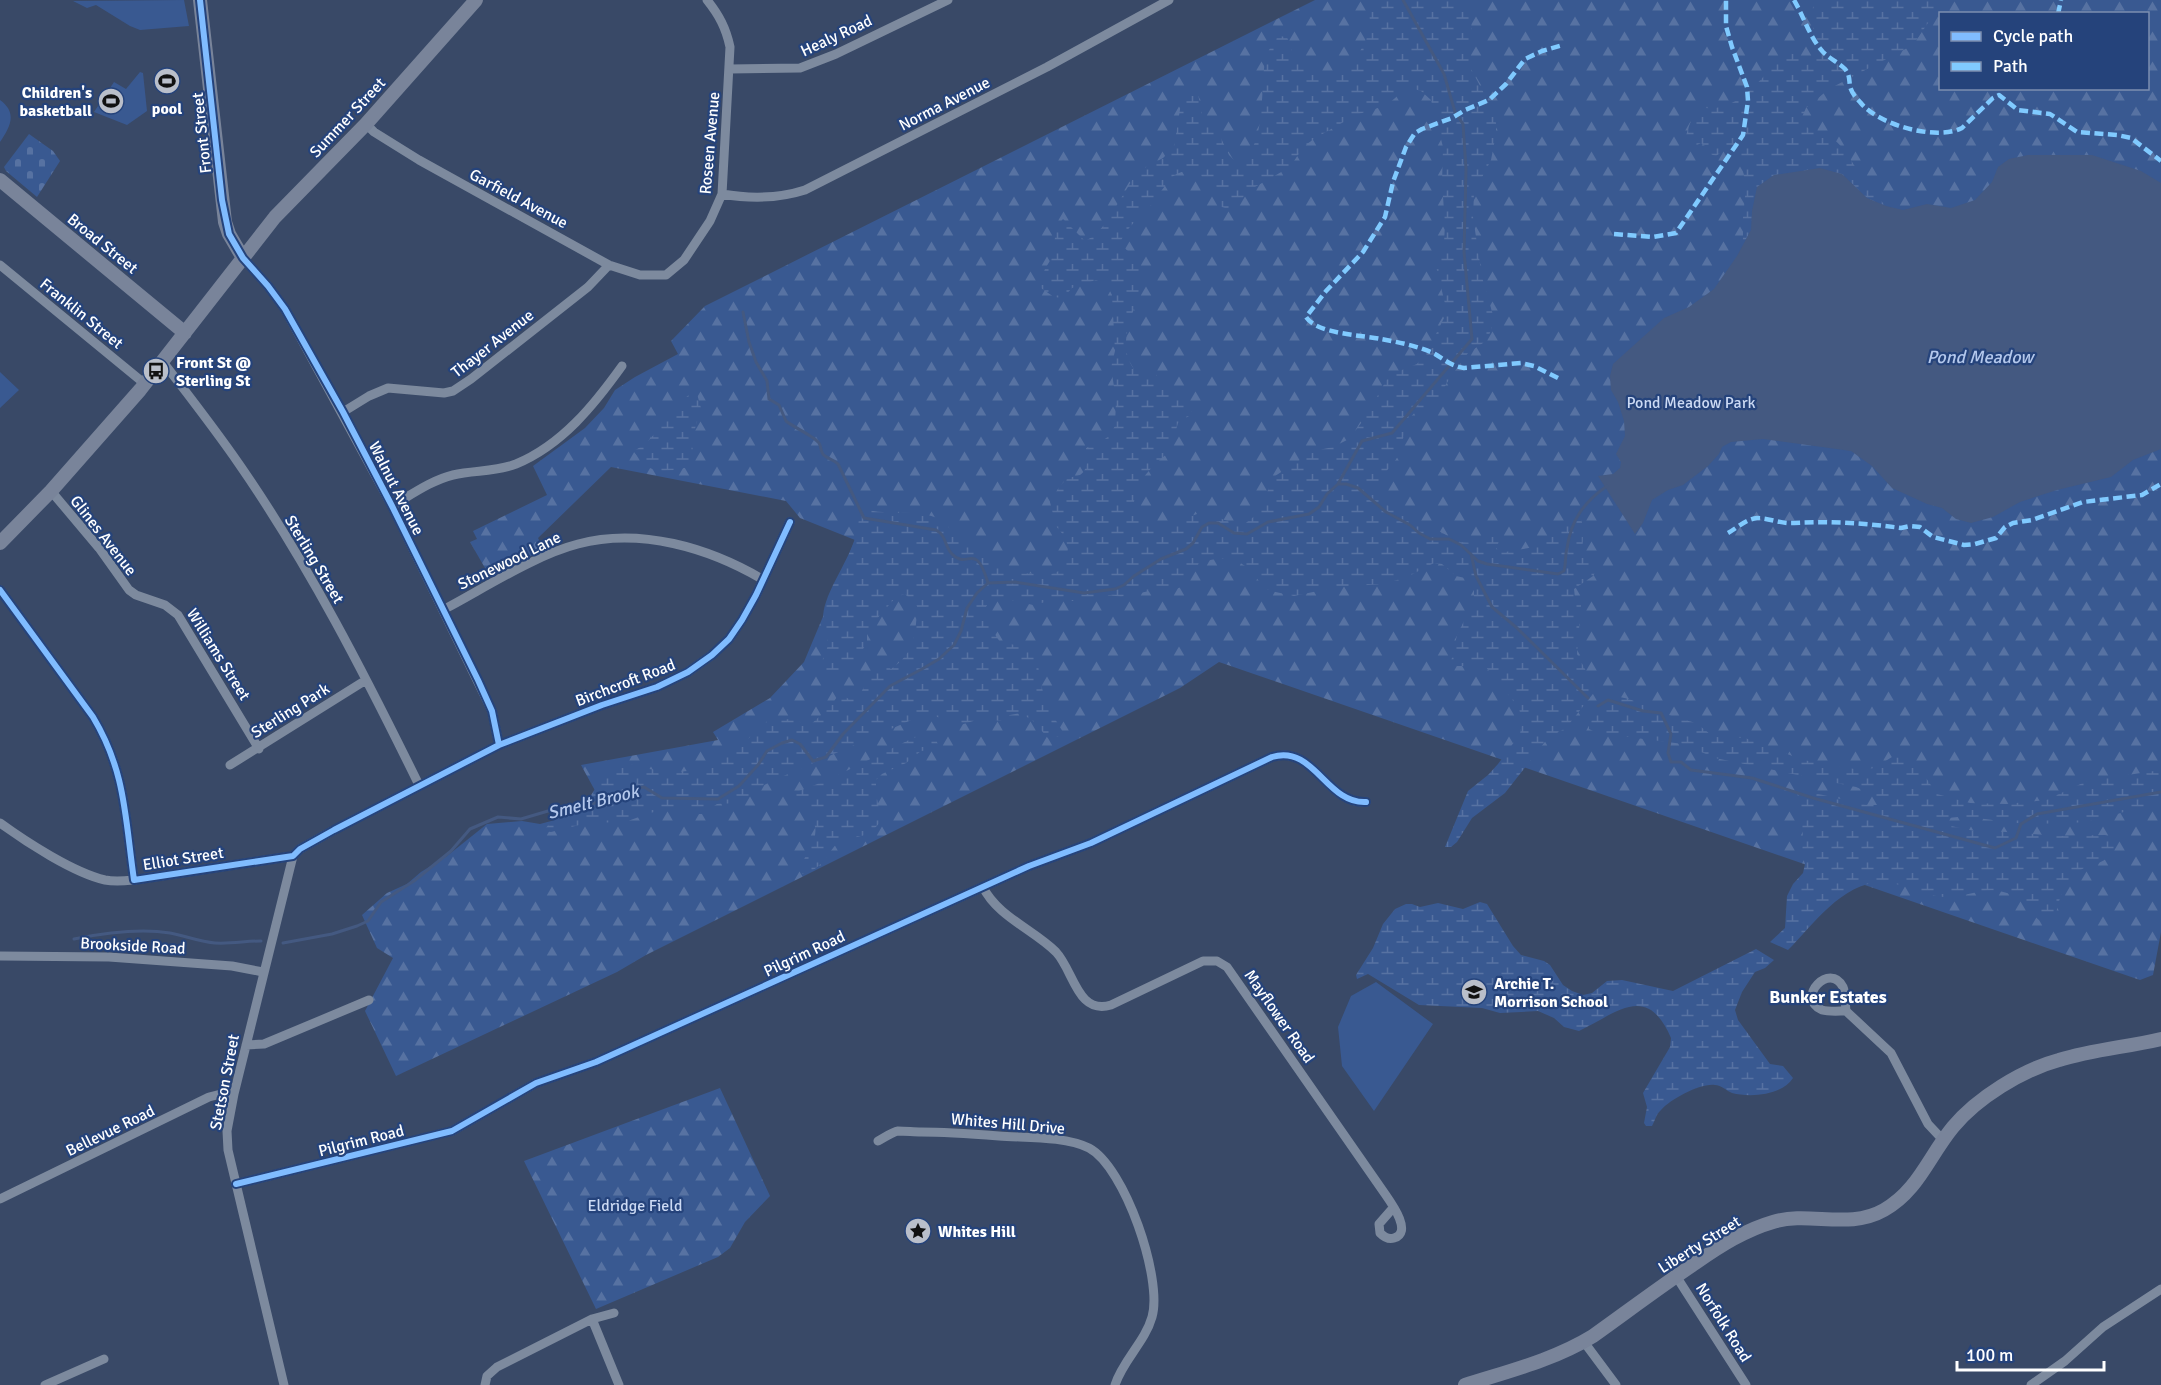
<svg xmlns="http://www.w3.org/2000/svg" width="2161" height="1385" font-family="Signika,sans-serif">
  <defs>
    <pattern id="forest-firs" width="22" height="20" patternUnits="userSpaceOnUse" patternTransform="scale(1.5)"><rect width="22" height="20" fill="#395991"/><path d="M5 1l3.5 6h-7zM16 11l3.5 6h-7z" fill="#5772a2"/></pattern>
    <pattern id="wetland-marsh" width="20" height="14" patternUnits="userSpaceOnUse" patternTransform="scale(1.5)"><rect width="20" height="14" fill="#395991"/><path d="M1 5h8M5 5V1M11 12h8M15 12V8" fill="none" stroke="#5772a2"/></pattern>
    <pattern id="cemetery-stones" width="16" height="16" patternUnits="userSpaceOnUse" patternTransform="scale(1.5)"><rect width="16" height="16" fill="#395991"/><path d="M2 7V4a2 2 0 0 1 4 0v3zM10 15v-3a2 2 0 0 1 4 0v3z" fill="#5772a2"/></pattern>
  </defs>
  <rect width="100%" height="100%" fill="#394967"/>
  <path fill="url(#forest-firs)" fill-rule="evenodd" d="M1315,0H2161V932L2153,975L2140,980L1219,662L1180,688L646,955L617,972L396,1076L365,1011L393,958L377,948L362,915L387,893L407,884L421,872L447,856L487,824L522,821L540,824L604,807L581,765L718,740L713,732L770,698L804,662L855,540L800,518L786,501L611,467L538,538L544,550L489,575L470,542L477,539L473,531L547,495L533,466L585,428L604,408L615,390L635,377L678,354L671,341L705,306ZM1940,14H2148V88H1940Z
    M720,1088L770,1196L745,1222L730,1248L718,1257L596,1309L524,1161Z"/>
  <path fill="url(#wetland-marsh)" fill-rule="evenodd" d="M1365,0H1470L1472,38L1469,65L1487,99L1496,123V134L1491,160L1474,193L1473,217L1482,277L1493,315L1492,327L1488,338L1483,343L1468,353L1452,375L1440,394L1441,404C1433,410 1427,411 1418,409L1408,420L1398,457L1380,479L1378,489L1381,498L1391,508L1411,520L1418,524H1426L1459,542L1476,543L1496,534L1499,542L1496,549L1505,552L1541,546L1577,512C1591,529 1573,556 1593,565L1596,571L1593,576L1574,589L1575,598L1581,605L1577,654L1596,690L1566,728L1548,738L1505,793L1472,818L1457,842L1451,847H1445L1468,791L1488,775L1498,764L1520,734L1522,722L1519,708L1485,666H1457L1451,662L1457,635L1474,601V588L1465,578L1456,576L1442,564L1434,563L1407,577L1384,584L1337,587L1294,596L1271,591L1263,587L1251,570L1239,562L1221,558L1200,562L1184,586L1173,590H1154L1121,597L1110,595L1072,601L1058,599L1033,605L999,597L991,599L984,610L986,621L1000,642L1015,645L1032,641C1040,656 1037,663 1040,679C1043,698 1052,715 1063,732L1061,736L1048,738L1033,721L1021,713L1010,715L1000,721L983,718L957,726L931,714L916,718L779,778L758,788L747,799L737,803L717,804L702,814H693L686,810L671,808L650,813L625,822L587,823L551,832L544,831C554,814 571,816 582,806C597,792 602,769 621,761C653,773 695,778 724,759C729,755 731,748 736,745C740,742 745,741 748,739C753,735 756,729 761,725C770,718 786,722 796,717L802,724L809,726L830,707L839,694L849,699L858,698L877,663H883L891,669C915,653 916,633 917,606L905,594L896,597L867,630V643L859,655L846,667L832,674H825C818,657 827,656 828,643C828,639 825,633 824,629C822,621 823,610 826,602C836,573 859,546 859,515L865,509C887,516 916,509 937,518C948,523 954,537 967,541L1010,573L1051,574L1059,571L1066,560L1068,548L1065,537L1056,526L1050,502C1055,494 1059,485 1067,479C1072,476 1076,477 1080,475C1089,469 1087,457 1086,448L1102,441L1109,436L1115,426L1116,400L1111,367L1115,351L1112,295L1107,285L1096,280L1072,288L1063,298L1054,297L1038,286L1045,269L1054,254L1055,236L1058,225L1063,219L1085,241L1094,236L1106,223L1137,172L1163,158L1174,147L1182,97L1186,90L1197,89L1202,114L1219,134L1229,155L1236,162C1269,154 1259,83 1266,57C1268,50 1274,42 1278,36L1287,37C1290,45 1293,57 1298,63C1303,68 1309,70 1315,72C1351,84 1382,29 1365,0ZM1411,88L1421,91L1431,100L1443,147L1442,184L1445,223L1444,244L1436,266L1447,312L1428,350L1417,364L1397,372L1387,379L1365,418L1349,439L1333,447L1314,451L1275,476L1268,490L1263,505L1256,515L1247,522L1233,523L1208,514H1197L1168,524L1150,526L1132,513L1137,485L1153,466L1170,451L1178,423L1189,416L1194,406C1184,396 1182,402 1173,396C1164,390 1158,377 1152,368L1134,369C1107,332 1159,290 1133,256C1130,252 1124,248 1120,243C1126,227 1141,217 1152,204C1158,197 1168,179 1175,175C1199,160 1213,190 1222,207L1228,209L1238,204L1248,191L1290,167L1304,146L1317,137L1356,115L1387,105L1402,92Z
    M1814,0H1937L1930,20L1913,45L1829,89L1806,108L1802,117L1804,123L1809,129C1842,133 1850,162 1867,185C1873,193 1880,200 1886,206L1867,198L1842,174L1820,168L1774,175L1752,211L1751,230L1737,256L1743,243V218L1746,187L1741,159L1726,149L1716,156L1707,153L1705,146L1701,143L1691,148L1684,145C1687,131 1690,119 1700,107C1737,116 1764,75 1786,51L1794,53L1805,65L1814,64L1819,48L1811,21Z
    M690,394H697L701,408L692,439L693,456L688,467C678,470 659,473 650,468C643,465 638,456 633,451C652,443 660,425 672,410C677,404 684,399 690,394Z
    M1615,696L1629,699L1674,717L1696,723L1714,737L1745,738L1803,760L1860,770L1874,768L1892,757L1913,759L1937,794L1970,803L2006,804L2046,800L2087,781L2161,770V806C2135,805 2115,817 2090,821C2066,825 2040,823 2016,823C2000,822 1956,812 1944,820L1951,826L1979,832L1992,831L2060,836L2105,835L2113,838L2117,843C2107,869 2091,860 2077,873C2061,887 2057,904 2055,924C2036,926 2032,910 2020,899C2017,896 2012,895 2007,893C1986,885 1966,898 1944,897C1926,896 1909,886 1891,883C1847,875 1814,924 1788,950L1770,942L1785,928L1787,896L1793,884L1803,873L1805,864L1802,855L1803,841L1802,812L1796,789L1868,805H1880L1884,802L1875,795L1856,787L1715,758L1683,744L1597,733L1589,729V723Z
    M927,734L934,737L938,744L931,750L921,751L906,763L882,774L876,780V793L881,821C868,838 860,836 840,840C827,853 823,869 803,874L800,870C805,850 825,837 810,815C806,808 799,806 793,797L799,791L828,780L913,738Z
    M1480,902L1487,904L1513,946L1521,955L1544,961L1550,965L1563,985L1572,991L1583,995L1592,993L1607,981L1622,980L1673,991L1756,949L1774,960L1765,968L1755,972L1742,992L1735,1010L1738,1020L1770,1064L1783,1066L1793,1078C1782,1095 1751,1098 1732,1093C1727,1091 1721,1085 1715,1085C1700,1083 1671,1099 1661,1110C1656,1114 1655,1121 1652,1126H1646L1644,1123L1647,1107L1643,1093L1670,1047L1671,1038C1647,982 1617,1013 1579,1031L1564,1027L1554,1018L1538,1011L1500,1013L1482,1008L1419,1005L1368,974L1357,979L1356,975L1373,948L1383,924L1395,909L1406,904H1412L1420,907L1438,903L1463,909Z"/>
  <path fill="url(#cemetery-stones)" d="M29,134L53,151L60,161L37,197L6,171L4,167Z"/>
  <path fill="#395991" d="M184,0L189,26L140,30L130,26L96,5L87,8L73,1Z
    M140,72L143,73L147,111L127,125L94,112L114,82L126,89Z
    M0,100C18,113 10,127 0,142Z
    M0,372L19,390L0,408Z
    M1376,982L1433,1024L1374,1111L1342,1066L1338,1027L1351,996Z"/>
  <path fill="#445981" d="M2028,155H2092L2141,171L2161,183V449L2133,460L2111,477L2057,490L2020,502L1993,517L1971,523L1956,519L1942,508L1927,504L1892,488L1872,466L1851,451L1763,439L1731,442L1722,447L1719,454L1708,466L1683,485L1668,490L1652,500L1643,523L1635,534L1598,476L1613,474L1620,468L1621,462L1616,454L1625,436L1624,421L1618,402L1611,390L1610,376L1613,364L1664,318L1689,307L1714,289L1737,256L1751,230L1752,211L1757,187L1774,175L1820,168L1842,174L1867,198L1886,206L1903,210L1927,204L1951,208L1975,200L1992,182L1998,167L2009,159Z"/>
  <g fill="none" stroke-linecap="round" stroke-linejoin="round">
    <path stroke="#445981" stroke-width="3" d="M743,312L749,342L756,362L767,381L769,399L779,405L786,421C793,427 814,436 819,443C822,448 820,453 825,456C830,460 833,459 838,464L864,518L936,530C947,536 944,546 952,554C968,571 975,539 988,583
      M1338,484L1362,441L1392,433L1472,339L1464,252L1466,169L1463,124L1455,112L1444,74L1403,0
      M1471,554L1476,576L1492,607L1517,628L1588,698
      M1598,706L1608,700L1643,711L1661,713L1671,734L1668,753L1671,762H1681L1691,770L1752,778L1813,798L1995,848L2016,838L2021,824L2037,814L2161,792
      M74,939C104,933 139,928 170,933C186,936 200,942 215,943C231,944 246,941 261,941
      M283,943L332,934L357,926L368,921L381,902L414,881L451,851L470,829L498,817L521,819L548,811L585,806L614,797L635,788L644,787L662,798L718,799L739,786L758,765L767,751L782,743L792,740L800,744L813,761L826,757L843,734L890,686L922,669L939,659L954,645L961,631L967,608L977,593L988,583L1015,582L1084,593L1115,589L1124,585L1134,576L1161,559L1186,549L1193,543L1202,527L1209,523H1218L1234,533L1247,534L1268,522L1309,514L1319,507L1327,494L1338,484H1346L1358,488L1386,512L1410,525L1419,533L1430,539H1449L1461,545L1478,561L1487,564L1558,574L1564,571C1566,563 1565,556 1567,548C1571,520 1584,502 1607,486"/>
    <path stroke="#7d8a9e" stroke-width="9" d="M730,69L800,68L836,54L948,0
      M366,124L374,132L419,160L609,265L640,275H666L684,260L710,221L722,194L730,47C726,28 719,15 707,0
      M722,194C751,199 777,199 805,190L1047,67L1169,0
      M243,258L268,286L285,309L392,506L492,711L499,745
      M0,265L145,384
      M163,362C189,396 215,429 239,464C309,565 365,675 419,785
      M343,412L369,396L388,388L444,393L453,391L471,379L588,287L609,265
      M51,491L99,548L129,590L136,595L165,605L178,615L259,749
      M392,506C411,495 432,480 453,475C474,470 496,472 516,464C562,445 594,405 622,366
      M0,590L93,717C126,772 125,818 134,880L293,856L300,849L334,830L499,745L602,705L657,687L688,672L712,655L729,639L742,620L756,595L790,522
      M443,610C483,589 535,555 578,544C640,527 709,548 762,579
      M230,765L366,680
      M0,823C26,842 74,873 105,880C115,882 124,881 134,880
      M983,887C997,916 1034,930 1056,952C1074,971 1077,1015 1111,1005L1203,961H1217L1227,967L1383,1191C1389,1200 1414,1232 1394,1238C1388,1240 1384,1237 1380,1233L1379,1224L1393,1208
      M0,956L109,957L232,966L263,972
      M1846,1011C1839,1011 1829,1012 1822,1010C1795,998 1830,961 1843,987C1846,994 1845,1004 1846,1011L1891,1053L1928,1124L1943,1140
      M246,1045L264,1044L369,1000
      M878,1141C884,1138 892,1132 898,1131C906,1131 914,1132 921,1132C947,1132 973,1134 999,1136C1025,1138 1065,1136 1089,1148C1125,1167 1163,1279 1152,1317C1145,1342 1123,1360 1115,1385
      M236,1184L452,1131L536,1083L596,1062L1029,866L1091,843L1272,757C1314,744 1326,804 1366,802
      M0,1199L209,1097L221,1094H234
      M1676,1276L1746,1385
      M592,1319L619,1385
      M1584,1342L1616,1385
      M45,1385L104,1359
      M284,1385L228,1150L227,1131L234,1094L293,856
      M485,1385L487,1376L497,1367L592,1319L614,1313
      M2031,1385L2065,1361L2103,1327L2161,1289"/>
    <path stroke="#79849a" stroke-width="14" d="M200,0L225,222L229,234L243,258
      M0,180L185,333
      M0,543L51,491L140,390L275,217L366,124L476,0
      M1465,1385C1509,1371 1554,1360 1593,1336C1628,1311 1661,1286 1697,1262C1720,1246 1745,1230 1773,1222C1809,1211 1849,1230 1884,1210C1918,1191 1929,1156 1953,1127C1977,1098 2022,1070 2059,1060C2092,1050 2127,1047 2161,1039"/>
    <path stroke="#80caff" stroke-width="4.5" stroke-dasharray="9 4.5" stroke-linecap="butt" d="M1794,0C1804,17 1810,38 1823,52C1830,59 1839,63 1845,69C1850,75 1849,80 1850,86C1851,92 1856,98 1860,102C1878,125 1936,141 1962,128L1993,98L1999,95L2018,110L2050,114L2077,132L2117,135L2131,138L2161,161
      M2058,14L2061,0
      M1614,234L1653,237L1676,233L1743,135L1748,101L1747,87L1732,47L1726,26V0
      M1558,378L1534,366L1521,363L1464,368C1451,366 1445,360 1435,354C1419,346 1397,342 1381,339C1361,335 1317,334 1306,317L1326,291L1363,252L1385,217L1393,182L1406,147L1415,133L1422,129L1452,118L1465,110L1489,100L1506,84L1525,59L1542,51L1563,45
      M1728,533C1737,528 1746,519 1757,518C1769,518 1781,524 1794,523C1829,521 1865,523 1901,528L1910,526L1920,527L1933,537L1964,545L1975,544L1996,538L2005,527L2013,523L2032,520L2083,502L2142,495L2161,484"/>
    <defs>
      <path id="cycleway" d="M200,0L222,200L229,234L243,258L268,286L285,309L343,412L392,506L478,680L492,711L499,745
        M0,590L93,717C126,772 125,818 134,880L293,856L300,849L334,830L499,745L602,705L657,687L688,672L712,655L729,639L742,620L756,595L790,522
        M236,1184L452,1131L536,1083L596,1062L1029,866L1091,843L1272,757C1314,744 1326,804 1366,802"/>
    </defs>
    <use href="#cycleway" stroke="#25437b" stroke-width="10"/>
    <use href="#cycleway" stroke="#80bcff" stroke-width="6"/>
  </g>
  <defs>
    <symbol id="stadium-disc" viewBox="-11 -11 22 22"><circle r="9.5" fill="#babfca" stroke="#25437b"/><path d="M0-5a6.5 5 0 1 0 0 10a6.5 5 0 1 0 0-10ZM-3.5-1.8h7v3.6h-7Z" fill="#111"/></symbol>
    <symbol id="bus-disc" viewBox="-11 -11 22 22"><circle r="9.5" fill="#babfca" stroke="#25437b"/><path d="M-5-6H5V4H4V6H2V4H-2V6H-4V4H-5ZM-3.5-4V0h7V-4ZM-3.5 1.2v1.5H-2V1.2ZM2 1.2v1.5H3.5V1.2Z" fill="#111"/></symbol>
    <symbol id="school-disc" viewBox="-11 -11 22 22"><circle r="9.5" fill="#babfca" stroke="#25437b"/><path d="M0-5L7-2L0 1L-7-2ZM-4 1L0 2.5L4 1V4Q0 6-4 4Z" fill="#111"/></symbol>
    <symbol id="sight-disc" viewBox="-11 -11 22 22"><circle r="9.5" fill="#babfca" stroke="#25437b"/><path d="M0-6L1.8-2.2L6-1.7L2.9 1.2L3.7 5.4L0 3.3L-3.7 5.4L-2.9 1.2L-6-1.7L-1.8-2.2Z" fill="#111"/></symbol>
  </defs>
  <g fill-rule="evenodd">
    <use href="#stadium-disc" x="152" y="66" width="30" height="30"/>
    <use href="#stadium-disc" x="96" y="86" width="30" height="30"/>
    <use href="#bus-disc" x="141" y="356" width="30" height="30"/>
    <use href="#school-disc" x="1459" y="977" width="30" height="30"/>
    <use href="#sight-disc" x="903" y="1216" width="30" height="30"/>
  </g>
  <g text-anchor="middle" stroke-width="4.5" stroke-linejoin="round" paint-order="stroke">
    <g font-size="16" fill="#fff" stroke="#25437b">
      <text transform="translate(836 35) rotate(-25)" y="6">Healy Road</text>
      <text transform="translate(944 103) rotate(-27)" y="6">Norma Avenue</text>
      <text transform="translate(347 117) rotate(-47)" y="6">Summer Street</text>
      <text transform="translate(201 133) rotate(-96)" y="6">Front Street</text>
      <text transform="translate(709 143) rotate(-85)" y="6">Roseen Avenue</text>
      <text transform="translate(519 198) rotate(28)" y="6">Garfield Avenue</text>
      <text transform="translate(103 243) rotate(39)" y="6">Broad Street</text>
      <text transform="translate(82 313) rotate(39)" y="6">Franklin Street</text>
      <text transform="translate(492 343) rotate(-38)" y="6">Thayer Avenue</text>
      <text transform="translate(397 488) rotate(63)" y="6">Walnut Avenue</text>
      <text transform="translate(104 535) rotate(52)" y="6">Glines Avenue</text>
      <text transform="translate(315 559) rotate(59)" y="6">Sterling Street</text>
      <text transform="translate(509 560) rotate(-26)" y="6">Stonewood Lane</text>
      <text transform="translate(219 654) rotate(58)" y="6">Williams Street</text>
      <text transform="translate(625 682) rotate(-21)" y="6">Birchcroft Road</text>
      <text transform="translate(290 710) rotate(-32)" y="6">Sterling Park</text>
      <text transform="translate(183 858) rotate(-9)" y="6">Elliot Street</text>
      <text transform="translate(133 945) rotate(3)" y="6">Brookside Road</text>
      <text transform="translate(804 953) rotate(-25)" y="6">Pilgrim Road</text>
      <text transform="translate(1280 1016) rotate(55)" y="6">Mayflower Road</text>
      <text transform="translate(224 1082) rotate(-79)" y="6">Stetson Street</text>
      <text transform="translate(1008 1123) rotate(5)" y="6">Whites Hill Drive</text>
      <text transform="translate(110 1130) rotate(-26)" y="6">Bellevue Road</text>
      <text transform="translate(361 1140) rotate(-14)" y="6">Pilgrim Road</text>
      <text transform="translate(1699 1244) rotate(-32)" y="6">Liberty Street</text>
      <text transform="translate(1724 1322) rotate(58)" y="6">Norfolk Road</text>
    </g>
    <g font-size="16" font-weight="bold" fill="#fff" stroke="#25437b" text-anchor="start">
      <text x="92" y="98" text-anchor="end">Children's<tspan x="92" dy="18">basketball</tspan></text>
      <text x="167" y="114" text-anchor="middle">pool</text>
      <text x="176" y="368">Front St @<tspan x="176" dy="18">Sterling St</tspan></text>
      <text x="1494" y="989">Archie T.<tspan x="1494" dy="18">Morrison School</tspan></text>
      <text x="938" y="1237">Whites Hill</text>
    </g>
    <g font-size="16" fill="#ccdaf4" stroke="#25437b">
      <text x="1691" y="408">Pond Meadow Park</text>
      <text x="635" y="1211">Eldridge Field</text>
    </g>
    <g font-size="18" font-style="italic" fill="#b4c8ec" stroke="#25437b">
      <text x="1980" y="363">Pond Meadow</text>
      <text transform="translate(593 802) rotate(-14)" y="6">Smelt Brook</text>
    </g>
    <g font-size="18" font-weight="bold" fill="#fff" stroke="#25437b">
      <text x="1828" y="1003">Bunker Estates</text>
    </g>
  </g>
  <rect x="1939" y="12" width="210" height="78" fill="#25437b" stroke="#7c8eb0" stroke-width="1.5"/>
  <rect x="1951" y="32" width="30" height="9" fill="#80bcff" stroke="#7c8eb0" stroke-width="1.5"/>
  <text x="1993" y="42" font-size="18" fill="#ffffff">Cycle path</text>
  <rect x="1951" y="62" width="30" height="9" fill="#80caff" stroke="#7c8eb0" stroke-width="1.5"/>
  <text x="1993" y="72" font-size="18" fill="#ffffff">Path</text>
  <path d="M1957 1361v9h147v-9" fill="none" stroke="#ffffff" stroke-width="3"/>
  <text x="1966" y="1361" font-size="18" fill="#ffffff" stroke="#25437b" stroke-width="4.5" paint-order="stroke">100 m</text>
</svg>
